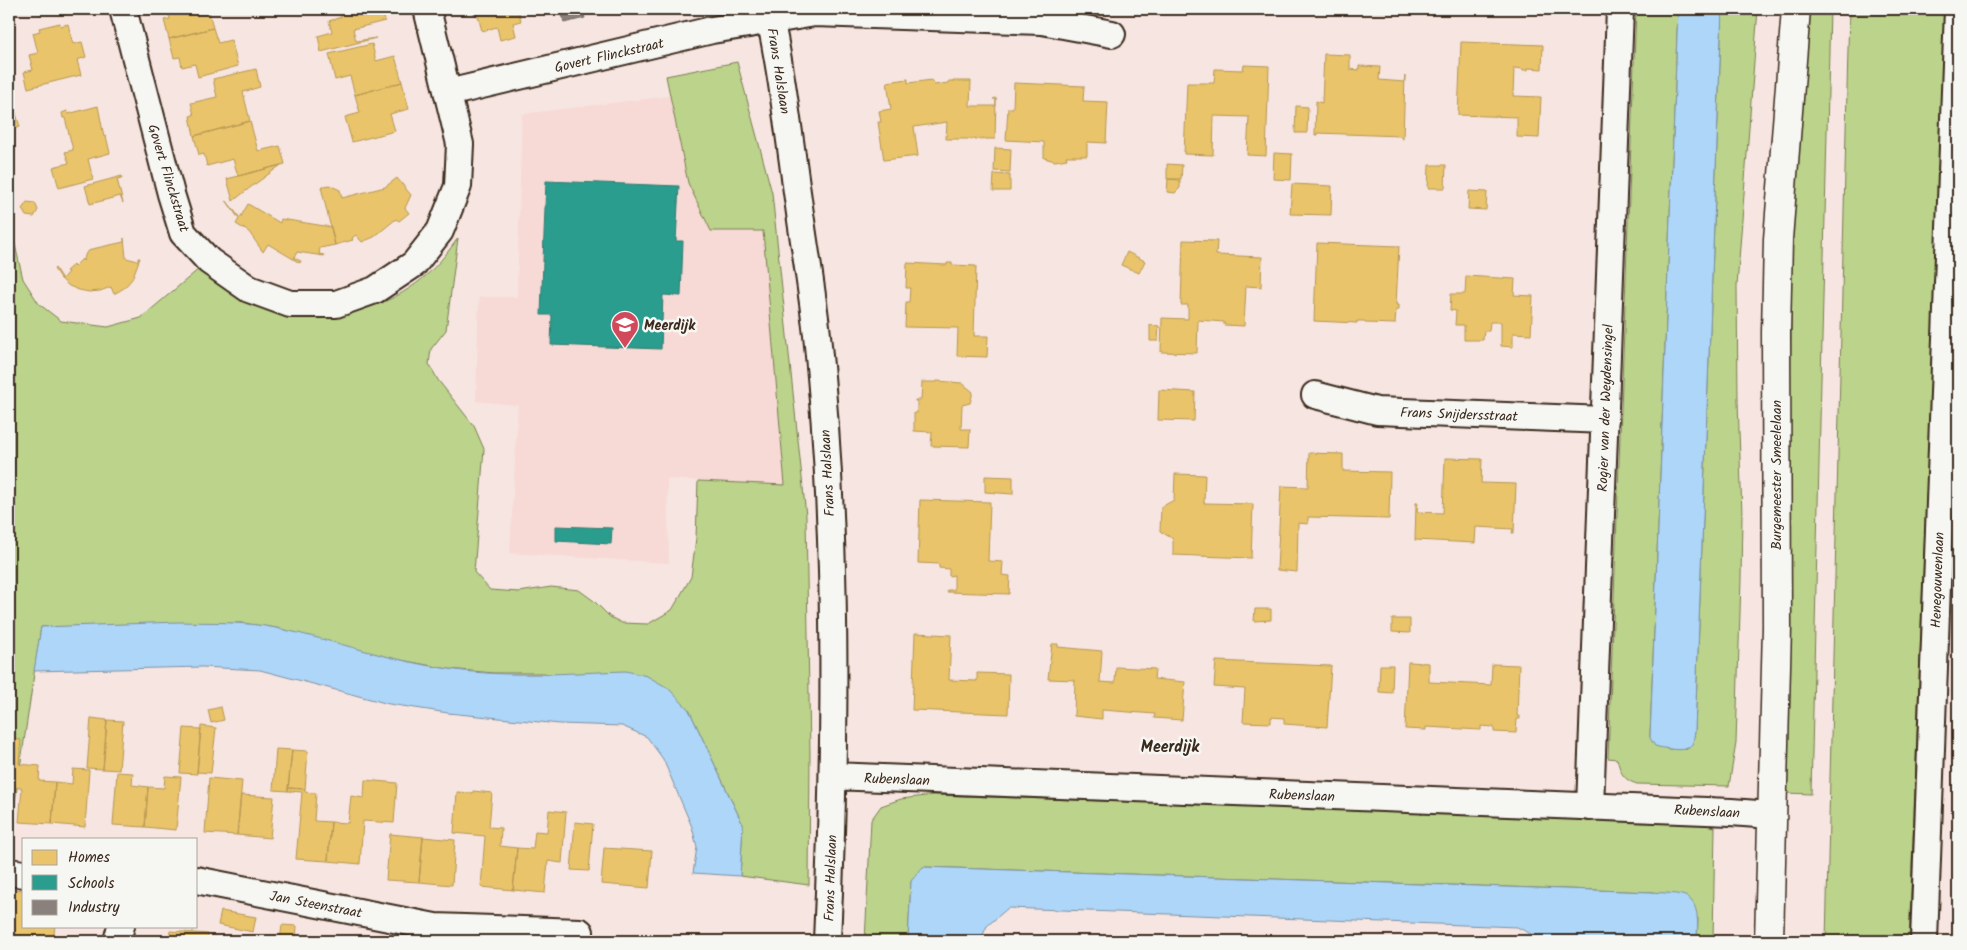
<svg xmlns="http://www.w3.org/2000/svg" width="1967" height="950" font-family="Kalam,sans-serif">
  <rect width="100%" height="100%" fill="#f7e5e1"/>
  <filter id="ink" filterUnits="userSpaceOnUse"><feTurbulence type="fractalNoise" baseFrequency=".02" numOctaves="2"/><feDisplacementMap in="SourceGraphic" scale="10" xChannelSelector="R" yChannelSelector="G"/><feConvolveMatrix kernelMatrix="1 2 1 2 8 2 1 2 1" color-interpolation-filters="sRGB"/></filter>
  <g filter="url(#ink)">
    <path fill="#f7d9d5" d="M670,96L688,183L763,231L785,485L667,479L669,563L510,553L518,405L476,401L479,297H517L522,114Z"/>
    <path fill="#bbd38a" stroke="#7b7e54" d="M1636,9H1678L1650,737L1667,749H1687L1692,745L1695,731L1722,9H1758L1737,286L1738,401L1742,515L1741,579L1736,743L1729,786L1637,784C1622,779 1621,773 1617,759L1608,758Z
      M1810,9H1830L1811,794L1786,793L1792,229Z
      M1849,9H1945L1909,941H1826Z
      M737,62L772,193L806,516L810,754L809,885L740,876L743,825L689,710L544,673H494L448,669L385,657L276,628L241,623L41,627L12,822L9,821V219L23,279L39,304L61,321L108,327L141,318L200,268L344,314C397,302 427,283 458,238L446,330L431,349L429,364L438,380L474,426L484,449L474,572L490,590L519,592L551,587L579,590L594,601L610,617L622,623L648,624L672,610L691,577L696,538L698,481L785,485L763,231H711L688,183L666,76Z
      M933,795L1692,822L1715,827L1713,941H1697L1698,919L1686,897L1652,892L923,867L911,882L908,941H865L871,820L881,806L901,799Z"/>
    <path fill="#add6f8" stroke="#7f91a1" d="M1678,9H1722L1695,731C1694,735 1694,743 1691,746C1685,753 1662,748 1655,746L1650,738Z
      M178,622C211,623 243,621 276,628C334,640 390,661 449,669C507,678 567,673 626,671L647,676L668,688L689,710L743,825L740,876L693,873L697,847L692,827L663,759L647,737L622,726L560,724L448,713L389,704L260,670L202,667L34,671L41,627Z
      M923,867L1652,892C1660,893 1681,893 1687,897C1701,906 1697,928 1697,941H1540L1537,937L1517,927L1008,908L987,926L980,941H908L911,881Z"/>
    <path fill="#e9c46a" stroke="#b59653" d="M167,9H222L209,12L213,28L169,39L164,20L170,19Z
      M339,9H382L385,21L353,29L356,41L376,38L321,52L318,36L332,32L329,21L341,17Z
      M471,9H518L521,21L513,23L516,36L500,40L497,27L482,31L478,16L472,13Z
      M60,23L61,26L68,24L73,44L82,42L86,57L77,60L81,75L28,88L24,72L33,70L29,55L38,53L33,33L40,31L39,28Z
      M213,28L218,43L231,40L238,66L198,77L195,64L182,67L180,57L174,58L169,39Z
      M1461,42L1543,45L1542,69L1528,68V70H1523V69L1514,68L1513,96L1541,97L1539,138L1517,137V117L1458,115Z
      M372,44L376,61L395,56L402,82L355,95L350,76L335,80L329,54Z
      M1324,54L1350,55V69L1359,70V66L1380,67L1379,80L1404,82L1405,76L1403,139L1401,138V136L1317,133V135H1315L1316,101L1322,103Z
      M1244,65L1269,66L1266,156L1247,155L1249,117L1214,116L1213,155L1184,154L1187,83H1214L1215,69L1243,70Z
      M256,69L260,87L243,92L250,121L194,136L190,116L194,115L191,103L217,97L213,79Z
      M908,79V83L932,80L934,85L948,83L949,81H971L970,106H996V99H993L996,98L995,139H946L947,122L914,127L918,156L884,160L878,122H881L879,111L891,109L887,82Z
      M402,82L409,109L390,114L395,131L352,142L345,117L360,113L355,95Z
      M1014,83L1084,86L1083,101L1108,102L1106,143L1087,142V156H1066L1067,159L1055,161L1044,158V142L1006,140L1008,108H1013Z
      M98,106L104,137L106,136L110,153L88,159L93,179L59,188L53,167L69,163L65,152L73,150L65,118H63L62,113L67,111L68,114Z
      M1296,106L1308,107L1307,133H1295Z
      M15,110L20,127L9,130V112Z
      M250,121L258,151L280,146L285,164L238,176L233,159L207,166L204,154L199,155L194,136Z
      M995,148L1011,149L1010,172L994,171Z
      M1274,153L1292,154L1291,180L1273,179Z
      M1167,164L1182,165L1181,179H1167Z
      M281,165L251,187L233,201L227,179Z
      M1429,165H1446L1445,188H1428Z
      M994,174L1010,175V191H993Z
      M122,176V178L117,179L123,203L120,196L90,204L85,186Z
      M397,178L411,195L405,208L409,213L399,221L396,219L374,237L362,242L356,235L352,238L353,240L335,245L321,187L329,185L340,190L342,198L385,187Z
      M1168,179L1180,180V188L1175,193L1167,192Z
      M1292,184L1332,186L1331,215L1290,214Z
      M1469,191L1487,192L1486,210L1468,209Z
      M226,200L240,218L248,204L280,223L281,219L331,227L335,245L320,248L319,254L324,255V256L297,252L294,258L301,261L300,263L268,244L263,252L249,232L236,224L239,219Z
      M27,202L35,203L38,210L34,217L26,216L22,209Z
      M124,238L126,258L138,261V258H140L132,279L124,288L114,294L111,287L100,291L89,292L79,290L69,286L60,278L54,269L55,268L62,279L68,272L66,271L73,265L74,267L82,259L83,261L86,253L92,249L124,242Z
      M1183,240L1217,241L1216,255L1262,257L1261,287L1246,286L1244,326L1224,325V322L1198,320L1197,353L1161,352L1162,318L1188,319V305H1181Z
      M1317,243L1399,246L1396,305H1399V310H1396L1395,324L1365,323V321H1357V323L1314,321Z
      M1127,252L1145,261L1139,273L1121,265Z
      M907,263L947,265V263H952V265L976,266L974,336H988L987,357L957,356L958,328L905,327L906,302H909L910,288H906Z
      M1466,276L1515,279L1514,295L1533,296L1531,334L1513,333V347L1501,346V322H1490L1489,331H1484L1483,340H1464V325H1455L1456,311L1450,310L1451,294H1465Z
      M1150,325L1159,326L1158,341H1150Z
      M937,381L962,383L973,392L970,403L962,405L961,429H970L969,447L931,446L932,432L914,431V413H917V401H915V400H921L922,382H937Z
      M1159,390L1195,392L1194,421L1158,420Z
      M1309,453L1343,454V471L1390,472L1389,519L1308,517V524L1298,523L1297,572L1277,570L1281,486L1308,487Z
      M1445,458L1482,459L1481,483L1516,484L1514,533H1512L1513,529L1476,527L1475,543L1415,540L1416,503L1418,502L1417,512L1443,513Z
      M1175,474L1205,475L1204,503L1253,504L1251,558L1173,555V539L1160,531L1161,507L1174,500Z
      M985,476L1013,477V494L985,492Z
      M920,500L990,502L988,561L1003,562L1002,575L1010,576L1009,594L947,592V590H954V575L949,576V569L939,568V564L918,563Z
      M1255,609H1271V620L1254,621Z
      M1392,619H1410V633L1392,632Z
      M915,633L951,635L949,680L977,681V673L1009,674L1008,714L912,710Z
      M1052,644H1058V647L1102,651L1100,682L1115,683L1116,667L1155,669L1154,679L1185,682L1182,720L1154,718L1155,714L1102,710V719L1074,716L1075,680L1048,679Z
      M1216,661L1331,666L1327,727L1284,724V718L1271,717V723L1243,722L1245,689L1214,687Z
      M1408,662L1429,663V682L1491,685L1492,664L1519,665L1517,716H1520V719H1517L1516,733L1494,732V727L1481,726V730L1426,727V730L1405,729Z
      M1380,665H1393L1392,693L1379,692Z
      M221,707L224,720L211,723L208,710Z
      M91,718L107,720L103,769L87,768Z
      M107,720L123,721L119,770L103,769Z
      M201,726L216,728L211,773L197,772Z
      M184,728L201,729L197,774L180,773Z
      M9,738L21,740L19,764L40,766L39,781L55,782L52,824L19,822L22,788L9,787Z
      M276,749L292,750L288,791L273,790Z
      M292,750L308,751L305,789L288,788Z
      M73,769L89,770L85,827L52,824L55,782L72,784Z
      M117,772L133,773L132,785L148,787L145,827L113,825Z
      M165,776L181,777L176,830L145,827L148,787L164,788Z
      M209,778L242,781L237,835L205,833Z
      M365,780L397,783L394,823L363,821L360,864L328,861L331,822L348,823L351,796L364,798Z
      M288,788L305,789V792L316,793L314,821L331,822L328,861L296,859L302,792L288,791Z
      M473,791L492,793L489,827L501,828L500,846L517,848L513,890L481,887L485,836L454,833L457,792L473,793Z
      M241,795L274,797L270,838L237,835Z
      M549,810L566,812L562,863L548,861L545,893L513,890L517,848L533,849L535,831L547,832Z
      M575,822L593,824L589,871L571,870Z
      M390,834L423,837L419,882L386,880Z
      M423,837L455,840L452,885L419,882Z
      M604,848L652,851L649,888L601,884Z
      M9,889L24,890V926H55L53,941H14L15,930H9Z
      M221,911L256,917L253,932L218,925Z
      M282,925L297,926L296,941H280Z
      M170,931L208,934L207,941H169Z"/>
    <path fill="#2a9d8f" stroke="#2f7a6d" d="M546,181L679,186L676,241H683L681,296L663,295L661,349L551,345L552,315H541Z
      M556,526L612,528L611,544L556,541Z"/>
    <path fill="#8a817c" stroke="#726760" d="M561,9H582L585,18L564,23Z"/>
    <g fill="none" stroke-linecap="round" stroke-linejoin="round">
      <defs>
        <path id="street" d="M123,9L171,194L183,233L209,261L249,289L290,304H336L375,290L414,264L440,231L458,186L460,144L427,9
          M768,9C782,71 789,136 798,199C804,244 812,289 817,335C838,536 836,739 827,941
          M448,93L712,30L815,13L1042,21L1112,34
          M1315,395L1377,411L1605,420
          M833,776L1731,812L1771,815
          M1590,807L1620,9
          M9,872L24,874
          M196,880L435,927L580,932
          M117,941L121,926
          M1924,941L1958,9"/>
        <path id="secondary" d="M1769,941L1777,627L1776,333L1778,239L1796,9"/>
      </defs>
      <use href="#street" stroke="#3b2a1e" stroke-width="30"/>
      <use href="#secondary" stroke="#3b2a1e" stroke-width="31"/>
      <use href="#street" stroke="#f6f6f2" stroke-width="26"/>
      <use href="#secondary" stroke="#f6f6f2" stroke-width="28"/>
    </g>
  </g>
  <defs>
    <symbol id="school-pin" viewBox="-11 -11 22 30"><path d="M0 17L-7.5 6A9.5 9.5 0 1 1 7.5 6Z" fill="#d1495b" stroke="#f6f6f2"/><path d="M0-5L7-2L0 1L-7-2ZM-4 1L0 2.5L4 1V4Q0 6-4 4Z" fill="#fff"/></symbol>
  </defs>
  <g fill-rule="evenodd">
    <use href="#school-pin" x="609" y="309" width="32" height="43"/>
  </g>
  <g text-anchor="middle" stroke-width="5" stroke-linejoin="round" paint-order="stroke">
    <g font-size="14" fill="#3b2a1e" stroke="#f6f6f2">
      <text transform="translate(609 55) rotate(-13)" y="5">Govert Flinckstraat</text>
      <text transform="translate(779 71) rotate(81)" y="5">Frans Halslaan</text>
      <text transform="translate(169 178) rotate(73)" y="5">Govert Flinckstraat</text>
      <text transform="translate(1605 408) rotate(-88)" y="5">Rogier van der Weydensingel</text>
      <text transform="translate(1459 414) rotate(2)" y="5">Frans Snijdersstraat</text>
      <text transform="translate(827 473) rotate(-93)" y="5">Frans Halslaan</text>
      <text transform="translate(1776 475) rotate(-90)" y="5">Burgemeester Smeelelaan</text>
      <text transform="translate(1937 580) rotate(-88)" y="5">Henegouwenlaan</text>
      <text transform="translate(897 779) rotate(2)" y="5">Rubenslaan</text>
      <text transform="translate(1302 795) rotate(2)" y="5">Rubenslaan</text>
      <text transform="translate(1707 811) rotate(3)" y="5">Rubenslaan</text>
      <text transform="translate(830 878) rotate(-88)" y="5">Frans Halslaan</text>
      <text transform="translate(316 904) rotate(11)" y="5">Jan Steenstraat</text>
    </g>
    <g font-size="14" font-weight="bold" fill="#3b2a1e" stroke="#f6f6f2" text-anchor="start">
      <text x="644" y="330">Meerdijk</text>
    </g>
    <g font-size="16" font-weight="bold" fill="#3b2a1e" stroke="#f6f6f2">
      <text x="1170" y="752">Meerdijk</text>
    </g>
  </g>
  <rect width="1967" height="950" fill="none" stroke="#f6f6f2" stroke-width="30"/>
  <rect x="15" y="15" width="1937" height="920" fill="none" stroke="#3b2a1e" stroke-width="2" filter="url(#ink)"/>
  <rect x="22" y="838" width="175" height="90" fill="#f6f6f2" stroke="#aba49d"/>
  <rect x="32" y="850" width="25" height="15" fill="#e9c46a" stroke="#aba49d"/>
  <text x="68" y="862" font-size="15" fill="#3b2a1e">Homes</text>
  <rect x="32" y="875" width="25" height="15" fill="#2a9d8f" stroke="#aba49d"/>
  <text x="68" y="888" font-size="15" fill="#3b2a1e">Schools</text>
  <rect x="32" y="900" width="25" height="15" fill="#8a817c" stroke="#aba49d"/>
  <text x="68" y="912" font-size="15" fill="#3b2a1e">Industry</text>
</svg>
